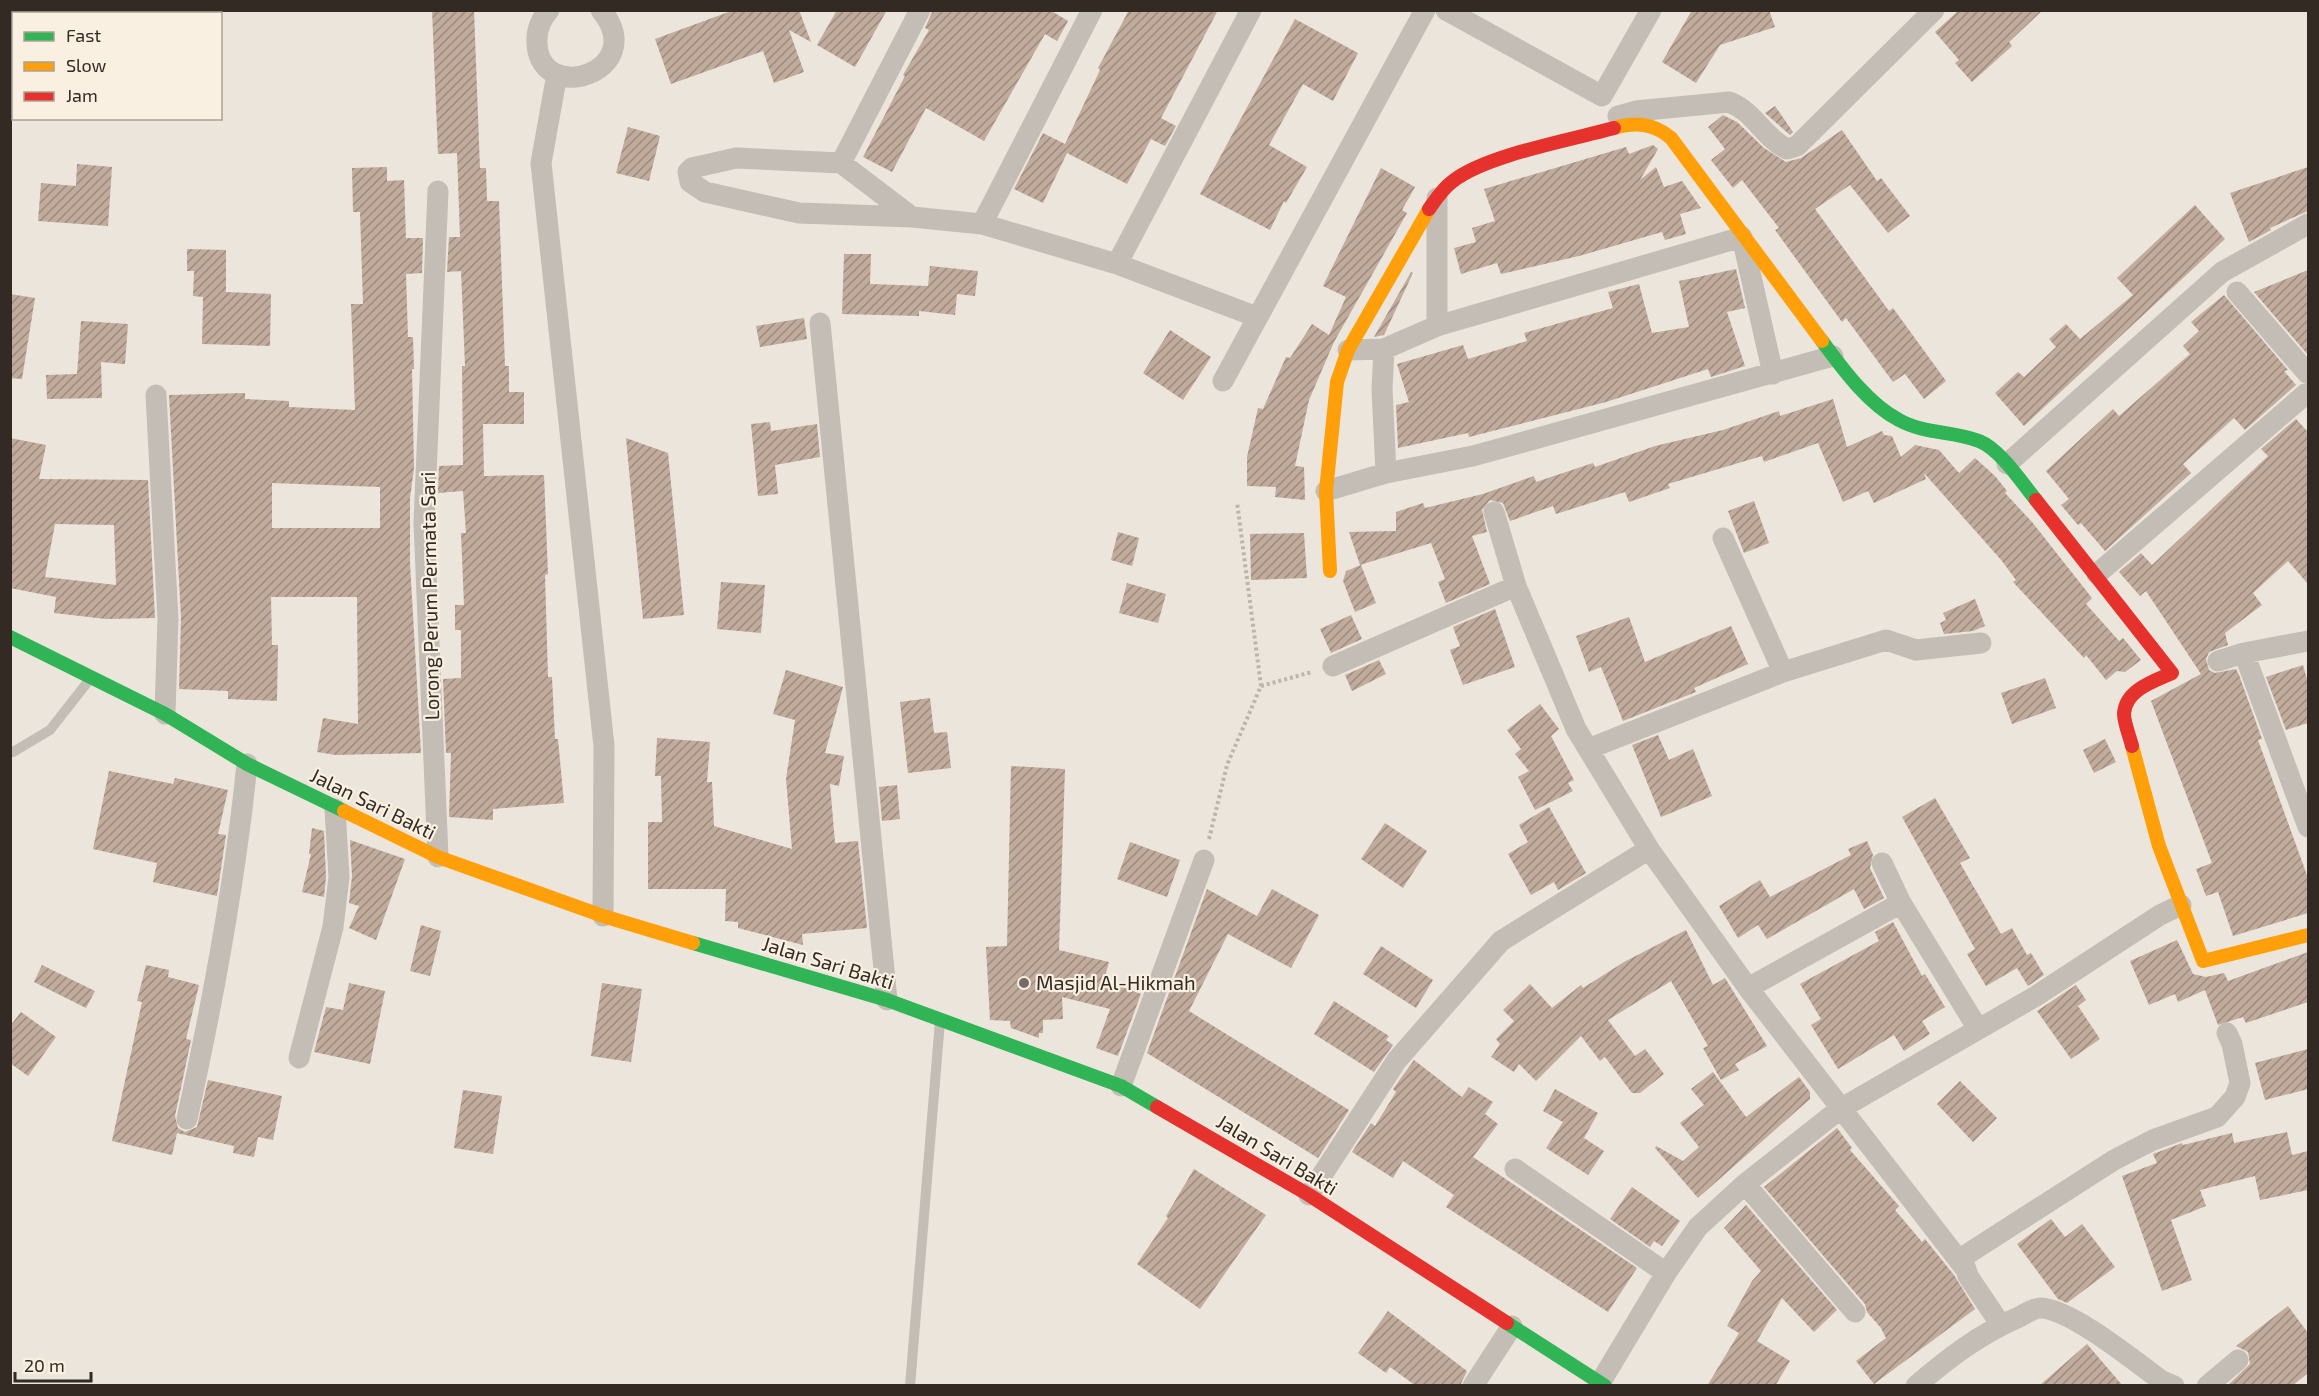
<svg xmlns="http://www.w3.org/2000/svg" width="2319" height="1396" font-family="'Exo 2',sans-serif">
  <defs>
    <pattern id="building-hatch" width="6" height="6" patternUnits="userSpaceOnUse" patternTransform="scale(1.5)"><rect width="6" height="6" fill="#c0ab9c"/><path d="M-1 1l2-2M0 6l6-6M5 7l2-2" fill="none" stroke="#9d8b7f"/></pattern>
  </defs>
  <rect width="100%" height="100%" fill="#ebe5db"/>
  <path fill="url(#building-hatch)" fill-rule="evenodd" d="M432,10H474L480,168H486L487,201H499L505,366H509V392H524V424H483L484,476L544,475L548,574L545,575L548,677H552L555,739H558L564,803L493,809V820L449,817L451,753H446L443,679L461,678V630H455V605H464L461,533H466L463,491L438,493L439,466L463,465L462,366H465L461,271L447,272L449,237H460L457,153L438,154Z
    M734,10H799L811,42L789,30L804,72L774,83L763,51L671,84L655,39Z
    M837,10H887L855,67L817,45Z
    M933,10H1050L1068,21L1057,41L1045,34L984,141L926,108L892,172L863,157L905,76L903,75L929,30L925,28Z
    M1129,10H1218L1161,118L1176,126L1165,146L1151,139L1127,184L1067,153L1043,203L1014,189L1043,133L1065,144L1100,70L1098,68Z
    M1692,10H1769L1775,27L1720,45L1696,83L1662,62Z
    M1959,10H2043L2009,42L2012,46L1972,82L1955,63L1959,60L1935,32Z
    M1295,19L1358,53L1333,101L1303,84L1269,145L1307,167L1286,203L1284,201L1270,230L1200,194Z
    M1775,106L1793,132L1790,135L1765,113Z
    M1723,115L1737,122L1764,148L1786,162L1801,158L1842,130L1877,181L1881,178L1910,216L1888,233L1850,185L1815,209L1889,311L1893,308L1946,381L1924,399L1905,374L1893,382L1846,318L1842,322L1775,230L1779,228L1742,180L1733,188L1711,160L1725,149L1708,127Z
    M628,127L660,136L649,181L616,173Z
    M1653,145L1658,149L1640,180L1656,167L1664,187L1682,181L1701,208L1680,214L1686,234L1665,240L1662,232L1579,256L1501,274L1497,263L1461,274L1454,248L1476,242L1472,228L1495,221L1484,189L1626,147L1629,154Z
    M77,164L112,167L108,226L38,221L41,183L76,186Z
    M387,167V181L404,180L406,238H423L422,273L406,274L408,337H413L414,369H412L414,468L410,498V563L421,753L336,755L317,752L323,718L358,724L357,597H271L272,645H278L277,701L228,699V691L179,689L181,618L169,395L245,393V399L289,401V407L355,410L351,304H363L360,212H353L352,168ZM272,483L380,487V528H272Z
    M2308,167V211L2270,228L2271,230L2249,242L2230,193Z
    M1381,168L1415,187L1402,210L1407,213L1334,342L1309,400L1295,466L1304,467L1305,500L1275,497L1276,487L1247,486V457L1258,408L1263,409L1286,357L1290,358L1312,324L1329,335L1346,297L1323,286Z
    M2195,205L2225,239L2024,426L1995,393L2018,372L2024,377L2056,347L2049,339L2066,324L2080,339L2133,295L2117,278Z
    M187,249L226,250V292L271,294L270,346L202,344L203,297L193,296L194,271H187Z
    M844,254H871L870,284L928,286L930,266L978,271L975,296L957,294L955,315L919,311V316L842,314Z
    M1736,269L1745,308L1727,312L1745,366L1711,377L1708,369L1606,402L1469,437L1468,433L1398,448L1396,405L1409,402L1397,364L1463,345L1468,359L1527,341L1524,333L1613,308L1608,292L1639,284L1652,333L1689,327L1679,281Z
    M2308,270V355L2254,292Z
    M1411,272L1413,273L1384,335L1374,337Z
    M10,294L35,298L22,379L10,378Z
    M2224,295L2288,370L2284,371L2296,385L2245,430L2234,418L2183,464L2191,473L2105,551L2081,523L2078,525L2061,505L2069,499L2046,471L2113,409L2119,416L2190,354L2183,346L2199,331L2191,322Z
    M804,318L807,339L760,347L756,326Z
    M81,321L128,324L125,364L101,362L102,398L47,399L46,375L77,374Z
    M1170,330L1211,357L1183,400L1143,373Z
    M1833,399L1847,447L1882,431L1884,435L1892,436L1901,457L1915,445L1939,450L1959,473L1975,458L1995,476L2007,491L2005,493L2032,522L2092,598L2086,604L2119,641L2123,638L2141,660L2125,672L2117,671L2106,680L2086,655L2084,658L2013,582L2016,580L2002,561L1924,473L1926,479L1874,503L1868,491L1843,502L1818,443L1764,462L1762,456L1668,484L1670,488L1629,502L1625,492L1556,514L1553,506L1510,521L1503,503L1490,500L1482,510L1487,532L1472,536L1490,584L1446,603L1438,582L1445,579L1431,543L1360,565L1349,532L1396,531V512L1423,503L1425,508L1483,494L1534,476L1536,482L1593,463L1595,467L1655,446L1723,430L1779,411L1780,416Z
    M2296,419L2308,432V584L2288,561L2253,593L2262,605L2225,633L2228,645L2209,652L2206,659L2209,670L2215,673L2236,669L2239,675L2262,739L2258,740L2308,878V913L2233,936L2218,892L2206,896L2196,869L2212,863L2151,701L2201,674L2146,591L2140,596L2119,572L2141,553L2152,565L2268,456L2261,449Z
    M770,422L771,431L817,424L820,457L775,465L778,494L758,496L751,424Z
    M10,438L46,445L39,479L148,480L155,618L106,619L54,613L56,597L10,588ZM55,524L114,525L116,585L45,577Z
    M626,438L668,453L684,615L643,619Z
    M1754,501L1769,543L1744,553L1728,511Z
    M1118,532L1139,538L1132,566L1111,560Z
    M1304,533L1307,578L1251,580L1250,534Z
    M1361,565L1376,603L1355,612L1343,581L1346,571Z
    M721,582L765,585L761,633L717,629Z
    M1127,583L1166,594L1158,623L1119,613Z
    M1975,599L1985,626L1973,631L1944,634L1940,623L1946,620L1943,613Z
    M1495,609L1515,667L1463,685L1450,650L1460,646L1453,627Z
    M1351,615L1362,639L1331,653L1320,629Z
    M1629,617L1645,662L1731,626L1748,664L1694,688L1696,692L1623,721L1601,667L1589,672L1576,636Z
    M1379,660L1386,674L1352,691L1345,675Z
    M2303,665L2308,683V723L2286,730L2266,677Z
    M786,670L843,687L825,753L844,756L839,786L830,784L835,843L858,841L867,928L802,934L803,945L738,928V922L725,921L726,889H648V822H662L661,776H655L657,738L710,742L707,782H712L714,826L792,849L786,779L795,720L773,714Z
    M2045,678L2056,708L2012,724L2001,693Z
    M930,698L934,733L947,732L951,768L908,773L900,702Z
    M1540,704L1559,729L1551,736L1574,780L1568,783L1573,791L1535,810L1518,777L1529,771L1515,754L1521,749L1507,730Z
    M1658,735L1669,760L1693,749L1712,796L1661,817L1632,745Z
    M2105,739L2116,762L2094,773L2083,750Z
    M1011,766L1065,769L1059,950L1109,962L1104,980L1141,994L1118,1056L1096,1048L1110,1009L1062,997L1063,1019L1043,1020V1033H1039V1038L1011,1028L1010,1021L990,1020L986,947L1007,946Z
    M109,771L173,784L175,778L228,790L218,834L226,835L217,896L153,882L157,863L93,849Z
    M897,785L900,819L882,821L879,787Z
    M1935,798L1970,858L1960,863L2001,934L2012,928L2027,955L2031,953L2044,975L2028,986L2017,968L1986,986L1967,954L1975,949L1902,817Z
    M1549,807L1586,873L1558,890L1554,882L1531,895L1508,854L1528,842L1519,825Z
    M1385,823L1427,851L1403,888L1361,859Z
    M312,828L324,831L326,877L324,897L302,892L311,854H309Z
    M350,840L405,859L376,940L349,928L359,906L349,903L352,876Z
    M1867,841L1873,855L1870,868L1884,898L1864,909L1854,889L1767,939L1758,925L1738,938L1719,906L1760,880L1770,897L1851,855L1848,849Z
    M1130,842L1180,860L1167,897L1117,879Z
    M1207,889L1257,916L1272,889L1319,915L1291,968L1228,934L1189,1011L1349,1110L1318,1158L1147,1053Z
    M1893,922L1922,976L1925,974L1945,1007L1922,1021L1930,1034L1904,1051L1894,1035L1838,1069L1811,1025L1821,1019L1800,984L1879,941L1875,932Z
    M421,925L441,931L430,976L410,971Z
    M1686,930L1713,985L1725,978L1767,1046L1735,1064L1739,1070L1721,1080L1703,1048L1708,1046L1671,981L1608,1020L1635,1056L1645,1049L1664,1074L1640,1093H1632L1605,1057L1600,1061L1581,1036L1536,1081L1519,1064L1514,1072L1491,1057L1500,1044L1496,1039L1514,1021L1503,1010L1530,984L1552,1008L1581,985L1583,988L1624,962Z
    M2177,940L2193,974L2206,977L2224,973L2228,981L2308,952V1002L2246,1023L2243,1017L2218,1025L2205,990L2178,1002L2175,994L2149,1005L2130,961Z
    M1381,946L1433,980L1416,1008L1363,974Z
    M42,965L95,991L86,1008L34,982Z
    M146,965L169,970L168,977L199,985L186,1039L191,1040L175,1116L178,1128L185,1132L197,1127L208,1080L282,1096L273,1140L258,1137L254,1157L233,1153L234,1146L177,1133L172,1155L112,1141L142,1002L137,1001Z
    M349,983L385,991L370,1064L314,1052L326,1007L343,1010Z
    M602,983L642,989L631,1062L591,1056Z
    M2076,985L2086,1000L2078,1006L2100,1039L2071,1059L2037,1011Z
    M1334,1001L1389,1036L1386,1040L1393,1045L1374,1072L1314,1034Z
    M21,1012L56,1037L28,1076L10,1063V1026Z
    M2308,1049V1089L2265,1100L2255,1063Z
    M1414,1060L1462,1097L1469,1087L1493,1102L1485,1114L1498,1124L1473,1157L1637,1268L1608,1312L1446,1207L1454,1195L1403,1161L1393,1178L1352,1152L1371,1123L1375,1126L1396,1092L1393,1089Z
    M1713,1072L1746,1117L1799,1077L1810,1092V1099L1698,1198L1655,1148L1656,1146L1683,1161L1699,1147L1680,1123L1704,1105L1691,1089Z
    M1960,1081L1997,1118L1973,1142L1937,1104Z
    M1555,1089L1598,1113L1584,1138L1604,1151L1588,1175L1546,1148L1563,1122L1543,1111Z
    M463,1090L502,1096L493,1154L454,1148Z
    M1837,1128L1852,1148L1850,1150L1899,1206L1895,1210L1922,1242L1925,1239L1954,1275L1975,1309L1874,1384L1856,1361L1886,1338L1881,1328L1867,1312L1865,1304L1764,1187Z
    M2287,1132L2292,1155L2308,1151V1190L2260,1200L2255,1176L2200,1190L2206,1206L2171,1220L2192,1280L2162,1291L2122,1176L2157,1163L2153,1154L2182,1143L2183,1145L2232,1133L2234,1143Z
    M1194,1169L1266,1215L1200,1309L1137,1264L1168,1218L1166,1216Z
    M1632,1187L1680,1221L1662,1246L1654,1241L1650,1247L1610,1219Z
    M1746,1205L1837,1310L1814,1332L1782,1298L1757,1341L1790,1361L1775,1386H1707L1739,1333L1727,1326L1752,1281L1761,1271L1724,1228Z
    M2051,1219L2065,1237L2082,1224L2115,1267L2067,1303L2058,1299L2017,1244Z
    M2288,1306L2308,1333V1373L2292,1386H2227L2250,1364L2248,1352L2236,1346Z
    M1388,1311L1467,1371L1460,1386H1416L1390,1367L1386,1373L1358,1353Z
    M2087,1344L2123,1386H2039Z"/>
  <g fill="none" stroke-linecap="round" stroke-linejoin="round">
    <path stroke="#bcb5ae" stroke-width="4" stroke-dasharray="3 3" stroke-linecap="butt" d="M1261,686L1312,672
      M1209,839L1227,765L1261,686L1237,502"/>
    <path stroke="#c3bdb5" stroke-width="10" d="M13,752L50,730L90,679
      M910,1386L940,1021"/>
    <path stroke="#c3bdb5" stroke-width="21" d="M149,10L154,13
      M549,10C540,20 536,30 537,44C541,107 651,71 601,10
      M1446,10L1602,96L1651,10
      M557,74L541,163L604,746L603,916
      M1618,116L1636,111L1729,102C1754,111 1764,138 1787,149L1797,146L1934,10
      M841,163L920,10
      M438,191L424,523L438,857
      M1437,198V326
      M912,217L841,163L736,158L692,168L688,172L690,182L705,192L799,213L912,217L982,224L1117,264L1257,317
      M982,224L1092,10
      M1117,264L1251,10
      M2237,292L2308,374
      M820,323L887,1000
      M1384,349L1382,389L1386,473
      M1348,350L1384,349L1437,326L1742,237L1773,374
      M1223,381L1425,10
      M156,395L168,619L165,714
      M2007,464L2222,272L2308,224
      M1326,491L1386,473L1473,456L1833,356
      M1494,512L1516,586L1576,729L1649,849L1748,988L1964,1267
      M1723,538L1783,672
      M2097,574L2308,392
      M2244,653L2308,827
      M2218,661L2244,653L2308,641
      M1333,666L1516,586
      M1588,749L1783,672L1886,640L1916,650L1981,643
      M1882,863L1901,903L1978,1029
      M1748,988L1901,903
      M299,1058L333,927L339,877L335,809
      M1121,1086L1204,860
      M187,1119C213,1001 235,884 247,764
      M1515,1169L1666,1273
      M1745,1184L1855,1312
      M1309,1195L1397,1060L1501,941L1649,849
      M2001,1325L1968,1276L1963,1260L1966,1255L2114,1160L2153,1140L2217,1117L2235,1097L2240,1083L2232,1044L2227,1033
      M1600,1383L1666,1273L1698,1227L1745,1184L1840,1109L2036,996L2160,915L2181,905
      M1473,1386L1512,1326
      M1916,1386C1948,1358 1980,1334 2019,1317C2025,1314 2034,1308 2040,1308C2070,1308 2137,1363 2162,1381L2174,1386
      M2207,1386L2238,1360"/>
    <path stroke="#30b455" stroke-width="14" d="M1822,341C1842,368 1868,404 1899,420C1924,434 1953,431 1979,441C2000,449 2022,483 2036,500
      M10,637L165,714L247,764L344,811
      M693,943L887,1000L1121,1086L1157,1107
      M1507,1323L1605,1386"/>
    <path stroke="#ff9f0a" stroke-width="14" d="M1614,128C1636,122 1653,123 1671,138L1822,341
      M1330,571L1326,491L1337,382L1348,350L1429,209
      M2132,746L2159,846L2203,961L2308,935
      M344,811L438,857L603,916L693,943"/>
    <path stroke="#e5322d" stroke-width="14" d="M1429,209C1436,199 1443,188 1453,181C1486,155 1571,140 1614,128
      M2036,500L2172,673C2154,681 2125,690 2124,714C2124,723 2130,737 2132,746
      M1157,1107L1309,1195L1507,1323"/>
  </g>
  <circle fill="#736b64" stroke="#f9f0e1" stroke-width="2" cx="1024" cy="983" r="6"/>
  <g text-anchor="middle" stroke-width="4.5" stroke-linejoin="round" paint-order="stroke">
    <g font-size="20" fill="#332a24" stroke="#f9f0e1">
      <text transform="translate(430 596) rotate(-91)" y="7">Lorong Perum Permata Sari</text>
      <text transform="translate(373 804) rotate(26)" y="7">Jalan Sari Bakti</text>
      <text transform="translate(828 963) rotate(17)" y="7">Jalan Sari Bakti</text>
      <text transform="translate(1277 1155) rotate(31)" y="7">Jalan Sari Bakti</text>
    </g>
    <g font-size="20" fill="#332a24" stroke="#f9f0e1" text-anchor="start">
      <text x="1036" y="990">Masjid Al-Hikmah</text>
    </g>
  </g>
  <rect width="2319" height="1396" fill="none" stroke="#332a24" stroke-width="24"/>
  <rect x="12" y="12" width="210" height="108" fill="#f9f0e1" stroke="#aaa195" stroke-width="1.5"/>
  <rect x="24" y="32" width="30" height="9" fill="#30b455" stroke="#aaa195" stroke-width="1.5"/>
  <text x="66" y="42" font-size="18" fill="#332a24">Fast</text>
  <rect x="24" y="62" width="30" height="9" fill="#ff9f0a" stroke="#aaa195" stroke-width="1.5"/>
  <text x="66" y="72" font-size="18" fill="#332a24">Slow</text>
  <rect x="24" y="92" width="30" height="9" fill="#e5322d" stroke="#aaa195" stroke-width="1.5"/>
  <text x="66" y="102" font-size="18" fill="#332a24">Jam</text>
  <path d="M15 1372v9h76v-9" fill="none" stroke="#332a24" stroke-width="3"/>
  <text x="24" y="1372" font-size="18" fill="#332a24" stroke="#f9f0e1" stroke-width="4.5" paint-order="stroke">20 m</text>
</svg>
